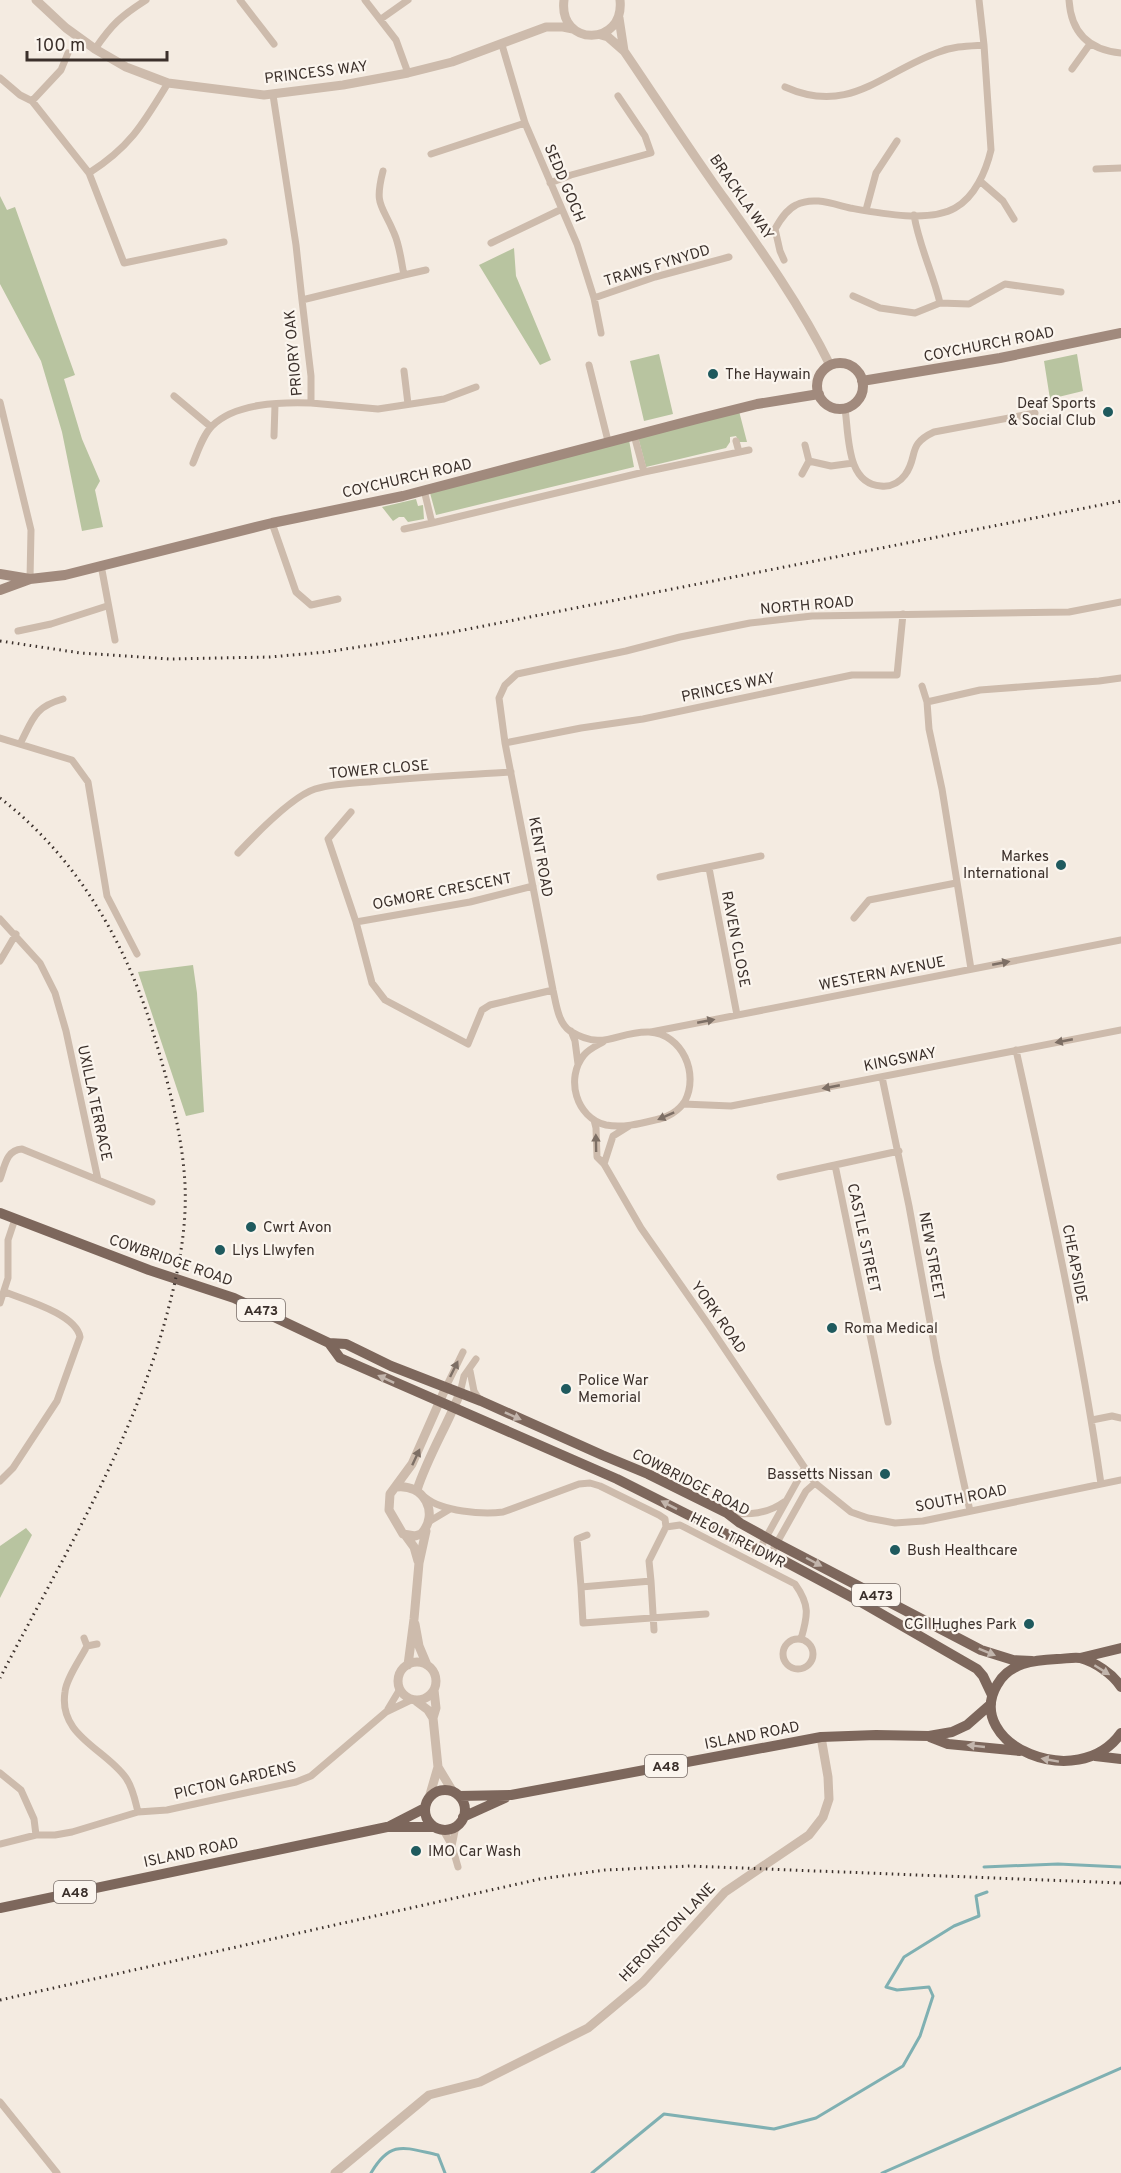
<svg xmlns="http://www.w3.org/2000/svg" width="1121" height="2173" font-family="Overpass,sans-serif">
  <rect width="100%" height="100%" fill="#f4ebe1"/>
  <path fill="#b8c4a0" d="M0,196L7,210L15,207L75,375L64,379L82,439L100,481L95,490L103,527L82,531L62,432L41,361L0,284Z
    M514,248L516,276L551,360L540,365L479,265Z
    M659,354L673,414L644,421L630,361Z
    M1077,354L1083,391L1050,399L1044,361Z
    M739,411L747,442H739L736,436L730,437V442L726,448L646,467L638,437Z
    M629,440L634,467L436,515L430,493Z
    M416,499L418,506L423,505L424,519L408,522L404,517H399L393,521L382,507Z
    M193,965L197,993L204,1112L186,1116L138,972Z
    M26,1528L32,1535L0,1598V1546Z"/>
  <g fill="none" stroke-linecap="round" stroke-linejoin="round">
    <path stroke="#7fb0b2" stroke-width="3" d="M984,1867L1058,1864L1121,1867
      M371,2173C391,2139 405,2148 438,2155L445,2173
      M592,2173L664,2114L774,2129L816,2118L903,2066L920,2036L933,1996L929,1987L897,1990L886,1987L904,1957L954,1926L979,1916L976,1896L987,1892
      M882,2173L1121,2068"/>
    <path stroke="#cdbbac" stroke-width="7" d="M240,0L274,44
      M365,0L396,40L408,73
      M1069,0C1071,33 1089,50 1121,53
      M381,19L408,0
      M502,45L525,123L577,244L594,298L601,333
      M95,49C112,24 121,16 146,0
      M1072,69L1090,44
      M0,78L20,95L32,101L89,173L124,263L224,242
      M785,87C850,116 882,72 939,52C954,46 969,46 984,45
      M273,95L296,245L302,300L404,275C401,261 400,246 394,233C382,204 374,206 383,171
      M32,101L61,70L68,53
      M431,154L525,123
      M1096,169L1121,168
      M89,173C130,147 143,124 168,83
      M980,181L1003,201L1014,219
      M550,183L571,175L651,153L645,136L618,96
      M866,210L876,173L897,141
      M914,215C919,246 933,273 940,303
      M491,243L562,209
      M784,260L780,251L775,229C780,220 786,210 796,205C813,196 833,204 850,208C878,213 929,223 955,208C975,197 986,171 991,150L984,45L979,0
      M404,275L426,270
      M853,296L880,308L915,313L940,303L969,304L1005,284L1061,292
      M594,298L655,277L729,257
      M302,300L311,376V403L378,409L444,399L476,387
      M589,365L608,441
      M404,371L408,404
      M174,396L211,427
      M0,402L31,530L30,579
      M845,409C849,435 846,484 881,486C891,487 899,483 905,475C919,456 906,445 934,432L1035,413
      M634,435L644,472
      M274,436L275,405
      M736,441L739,452
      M809,461L831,466L853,463
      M193,463C198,451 203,435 212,426C235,403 280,402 311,403
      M802,474L809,461L805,445
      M424,490L432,523L644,472L749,450
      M272,523L296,592L311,605L338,599
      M404,529L432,523
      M101,565L115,640
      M18,631L51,624L107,606
      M922,686L927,702
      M0,738L72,760L88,782L107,896L137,954
      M505,743L581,728L643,719L852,675H897L903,614
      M20,744C33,719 34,707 63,699
      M351,812L328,839L356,922
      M238,853C254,836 293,796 315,789C332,784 351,783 369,782C416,777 464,775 511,772
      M709,868L737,1015
      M660,877L761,856
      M533,886L470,902L356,922L372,983L385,1000L468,1044L482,1010L490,1005L553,990
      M854,918L869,900L956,883
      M0,919L40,963L55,993L66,1031L98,1180
      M0,961L16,934
      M971,969L942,789L929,729L927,702L980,690L1099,681L1121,678
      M571,1031L575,1041L578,1064
      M651,1032L1121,940
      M603,1042C596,1046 589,1049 584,1055C565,1078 576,1118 606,1125C622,1128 639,1124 655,1120C667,1118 679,1111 685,1101C699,1074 683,1034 649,1032C616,1031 605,1052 570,1031C558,1023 556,1003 553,990L505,743L499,698L505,685L517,674L626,651L680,637L750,623L812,616L1069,612L1121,602
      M1016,1050C1048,1194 1080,1338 1101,1484
      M882,1077L909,1206L937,1360L970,1511
      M683,1104L731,1106L1121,1030
      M594,1120L596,1128L597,1157L604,1164L641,1228L708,1324L815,1483L851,1512L868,1518L895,1523L923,1521L1121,1480
      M604,1164L613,1136L629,1126
      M835,1165L888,1422
      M780,1177L899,1151
      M0,1179C5,1166 6,1150 22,1149L152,1202
      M0,1303L8,1278V1240L15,1219
      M470,1371L474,1391L479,1399
      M446,1387L463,1352
      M460,1393L464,1376L476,1359
      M1092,1420L1112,1416L1121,1418
      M0,1481L13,1468L57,1401L80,1337C76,1314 25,1300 5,1292
      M426,1498C442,1511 482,1515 503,1512L579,1484L590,1483L600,1486L659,1515L665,1519L666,1527L680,1525L795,1584C810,1605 808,1615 801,1639
      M729,1513C750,1515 767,1514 784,1502
      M430,1521L450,1509
      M666,1527L649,1561L651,1581L581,1587L583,1623L706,1614
      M759,1550L804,1469
      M770,1555L806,1491L815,1483
      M651,1581L654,1630
      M581,1587L577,1539L587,1535
      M84,1638L87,1646C81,1658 66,1679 65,1692C58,1736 106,1749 126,1778C133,1788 135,1800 138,1812
      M783 1654a15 15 0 1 1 30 0a15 15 0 1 1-30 0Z
      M87,1646L97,1644
      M388,1709L400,1689
      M0,1773L21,1790L34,1819L36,1835
      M443,1830L452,1846L458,1867
      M0,1844L36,1835H55L72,1832L138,1812L167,1810L296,1782L311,1776L386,1712L411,1700
      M452,1846L456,1826
      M0,2102L57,2173"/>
    <path stroke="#cdbbac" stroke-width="9" d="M36,0L66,28L95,49L126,67L168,83L264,95L343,85L408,73L452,62L546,27H563L573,29
      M564,0C558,47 625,47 620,0
      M619,18L624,51
      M601,35L608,37L624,51C654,95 683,140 714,184C756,243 798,300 830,365
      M396,1487C424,1483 440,1514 421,1534L415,1536L403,1534L389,1510L390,1494L412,1464L446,1387
      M417,1490C428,1456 447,1426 460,1393
      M406,1536L414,1547L418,1561
      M415,1624L419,1646L427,1665
      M398 1681a19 19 0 1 1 38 0a19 19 0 1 1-38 0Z
      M408,1665L414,1619L419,1563L426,1531
      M416,1701L428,1710L433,1718
      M438,1767L453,1792
      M429,1798L438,1767L433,1718L436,1708L434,1690
      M335,2173L429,2095L480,2082L588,2028L643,1982L725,1892L809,1835L823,1817L829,1799L828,1777L821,1737"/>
    <path stroke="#a18a7d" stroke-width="10" d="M817 386a23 23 0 1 1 46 0a23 23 0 1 1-46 0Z
      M862,381L1000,358L1121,333
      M0,574L30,579L65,575L272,523L403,496L697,419L757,404L819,394
      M0,590L30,579"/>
    <path stroke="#7d675c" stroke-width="10" d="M0,1213L149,1270L234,1298L329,1343L346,1344L391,1366L481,1401L602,1455L648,1474L727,1513L740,1523L776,1543L981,1650L1013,1660L1032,1661
      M329,1343L340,1358L617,1479L750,1546L784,1561L859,1601L977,1669L983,1676L992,1695
      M1080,1658L1121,1648
      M1121,1687C1113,1674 1095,1662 1080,1658C1073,1657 1064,1659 1057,1659C1034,1660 1009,1663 997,1685C963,1744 1078,1794 1121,1733
      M930,1737L948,1744L1020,1751
      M1095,1756L1121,1759
      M425 1810a20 20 0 1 1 40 0a20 20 0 1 1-40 0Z
      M459,1796L511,1795L821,1737L876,1735L929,1736L952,1732L967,1725L991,1704
      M463,1817L505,1798
      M390,1826L425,1808
      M0,1908L387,1827H434"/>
    <path stroke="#3b302b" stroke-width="3" stroke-dasharray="1.5 4.5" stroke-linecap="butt" d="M0,641L81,653L170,659L270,657L326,652L448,633L1121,501
      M0,798C73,854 122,936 150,1022C166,1075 182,1129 185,1184C187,1227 179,1269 168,1310C134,1442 62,1558 0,1678
      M0,2000L540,1879L605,1870L690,1866L1121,1883"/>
  </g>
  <defs><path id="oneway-solid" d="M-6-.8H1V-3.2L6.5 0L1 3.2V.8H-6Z" transform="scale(1.5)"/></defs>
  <g fill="#7d6f65">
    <use href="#oneway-solid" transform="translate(1001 963) rotate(-11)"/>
    <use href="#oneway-solid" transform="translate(706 1021) rotate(-11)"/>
    <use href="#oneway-solid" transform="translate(1064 1041) rotate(169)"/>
    <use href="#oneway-solid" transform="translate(831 1087) rotate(169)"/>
    <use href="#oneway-solid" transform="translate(666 1116) rotate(156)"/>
    <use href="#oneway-solid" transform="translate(596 1143) rotate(-91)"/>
    <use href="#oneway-solid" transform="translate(454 1369) rotate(-64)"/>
    <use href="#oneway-solid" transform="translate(416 1457) rotate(-65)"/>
  </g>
  <g fill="#c2b5ac">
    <use href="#oneway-solid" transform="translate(386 1379) rotate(-155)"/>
    <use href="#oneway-solid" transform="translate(513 1416) rotate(24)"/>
    <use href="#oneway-solid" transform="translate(669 1505) rotate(-153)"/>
    <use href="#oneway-solid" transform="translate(814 1562) rotate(28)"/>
    <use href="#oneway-solid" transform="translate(987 1652) rotate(22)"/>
    <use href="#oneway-solid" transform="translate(1102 1670) rotate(32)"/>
    <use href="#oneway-solid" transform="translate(976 1746) rotate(-174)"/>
    <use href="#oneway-solid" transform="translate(1050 1760) rotate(-170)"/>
  </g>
  <g fill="#1f5a5e" stroke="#fbf5ee" stroke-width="2">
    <circle cx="713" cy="374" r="6"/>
    <circle cx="1108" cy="412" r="6"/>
    <circle cx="1061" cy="865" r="6"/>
    <circle cx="251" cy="1227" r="6"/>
    <circle cx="220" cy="1250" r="6"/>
    <circle cx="832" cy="1328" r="6"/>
    <circle cx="566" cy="1389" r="6"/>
    <circle cx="885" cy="1474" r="6"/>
    <circle cx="895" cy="1550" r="6"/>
    <circle cx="1029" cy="1624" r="6"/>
    <circle cx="416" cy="1851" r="6"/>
  </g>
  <g text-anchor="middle" stroke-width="4.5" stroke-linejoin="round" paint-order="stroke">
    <g fill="#fbf5ee" stroke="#756b66" stroke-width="1.5">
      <rect x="237" y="1299" width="48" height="22" rx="4.5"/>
      <rect x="852" y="1584" width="48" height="22" rx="4.5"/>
      <rect x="645" y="1755" width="42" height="22" rx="4.5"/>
      <rect x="54" y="1881" width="42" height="22" rx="4.5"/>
    </g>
    <g font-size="14" font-weight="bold" fill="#3b302b">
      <text x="261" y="1315">A473</text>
      <text x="876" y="1600">A473</text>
      <text x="666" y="1771">A48</text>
      <text x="75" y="1897">A48</text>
    </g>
    <g font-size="15" fill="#3b302b" stroke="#fbf5ee">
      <text transform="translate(316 72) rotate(-7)" y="5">PRINCESS WAY</text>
      <text transform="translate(565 183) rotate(67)" y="5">SEDD GOCH</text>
      <text transform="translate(742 197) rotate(55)" y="5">BRACKLA WAY</text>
      <text transform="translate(657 265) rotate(-17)" y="5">TRAWS FYNYDD</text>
      <text transform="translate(989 344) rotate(-11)" y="5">COYCHURCH ROAD</text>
      <text transform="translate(293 353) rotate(-95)" y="5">PRIORY OAK</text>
      <text transform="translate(407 478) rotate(-13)" y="5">COYCHURCH ROAD</text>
      <text transform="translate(807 605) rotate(-5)" y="5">NORTH ROAD</text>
      <text transform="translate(728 687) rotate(-12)" y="5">PRINCES WAY</text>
      <text transform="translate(379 769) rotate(-5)" y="5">TOWER CLOSE</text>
      <text transform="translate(541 857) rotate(80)" y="5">KENT ROAD</text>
      <text transform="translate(442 891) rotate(-11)" y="5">OGMORE CRESCENT</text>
      <text transform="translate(736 939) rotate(79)" y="5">RAVEN CLOSE</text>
      <text transform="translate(882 973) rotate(-11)" y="5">WESTERN AVENUE</text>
      <text transform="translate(900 1059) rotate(-11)" y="5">KINGSWAY</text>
      <text transform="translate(95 1103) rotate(78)" y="5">UXILLA TERRACE</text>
      <text transform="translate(864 1238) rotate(78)" y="5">CASTLE STREET</text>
      <text transform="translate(932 1256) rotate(80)" y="5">NEW STREET</text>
      <text transform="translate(171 1260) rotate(19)" y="5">COWBRIDGE ROAD</text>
      <text transform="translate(1075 1264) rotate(79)" y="5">CHEAPSIDE</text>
      <text transform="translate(719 1317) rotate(55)" y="5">YORK ROAD</text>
      <text transform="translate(691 1482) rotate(27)" y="5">COWBRIDGE ROAD</text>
      <text transform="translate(961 1498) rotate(-11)" y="5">SOUTH ROAD</text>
      <text transform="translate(738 1540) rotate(27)" y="5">HEOL TRE DWR</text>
      <text transform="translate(752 1735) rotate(-11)" y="5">ISLAND ROAD</text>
      <text transform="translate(235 1780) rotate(-13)" y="5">PICTON GARDENS</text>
      <text transform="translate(191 1852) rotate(-12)" y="5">ISLAND ROAD</text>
      <text transform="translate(667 1932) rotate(-46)" y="5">HERONSTON LANE</text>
    </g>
    <g font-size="15" fill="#3b302b" stroke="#fbf5ee" text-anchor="start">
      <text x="725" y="379">The Haywain</text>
      <text x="1096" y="408" text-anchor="end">Deaf Sports<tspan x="1096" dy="17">&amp; Social Club</tspan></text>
      <text x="1049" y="861" text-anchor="end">Markes<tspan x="1049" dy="17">International</tspan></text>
      <text x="263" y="1232">Cwrt Avon</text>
      <text x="232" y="1255">Llys Llwyfen</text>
      <text x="844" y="1333">Roma Medical</text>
      <text x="578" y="1385">Police War<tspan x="578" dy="17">Memorial</tspan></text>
      <text x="873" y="1479" text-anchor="end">Bassetts Nissan</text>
      <text x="907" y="1555">Bush Healthcare</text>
      <text x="1017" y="1629" text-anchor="end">CGI Hughes Park</text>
      <text x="428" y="1856">IMO Car Wash</text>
    </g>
  </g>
  <path d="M27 51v9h140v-9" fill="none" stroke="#3b302b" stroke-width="3"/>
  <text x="36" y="51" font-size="18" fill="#3b302b" stroke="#fbf5ee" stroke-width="4.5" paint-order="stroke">100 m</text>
</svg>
